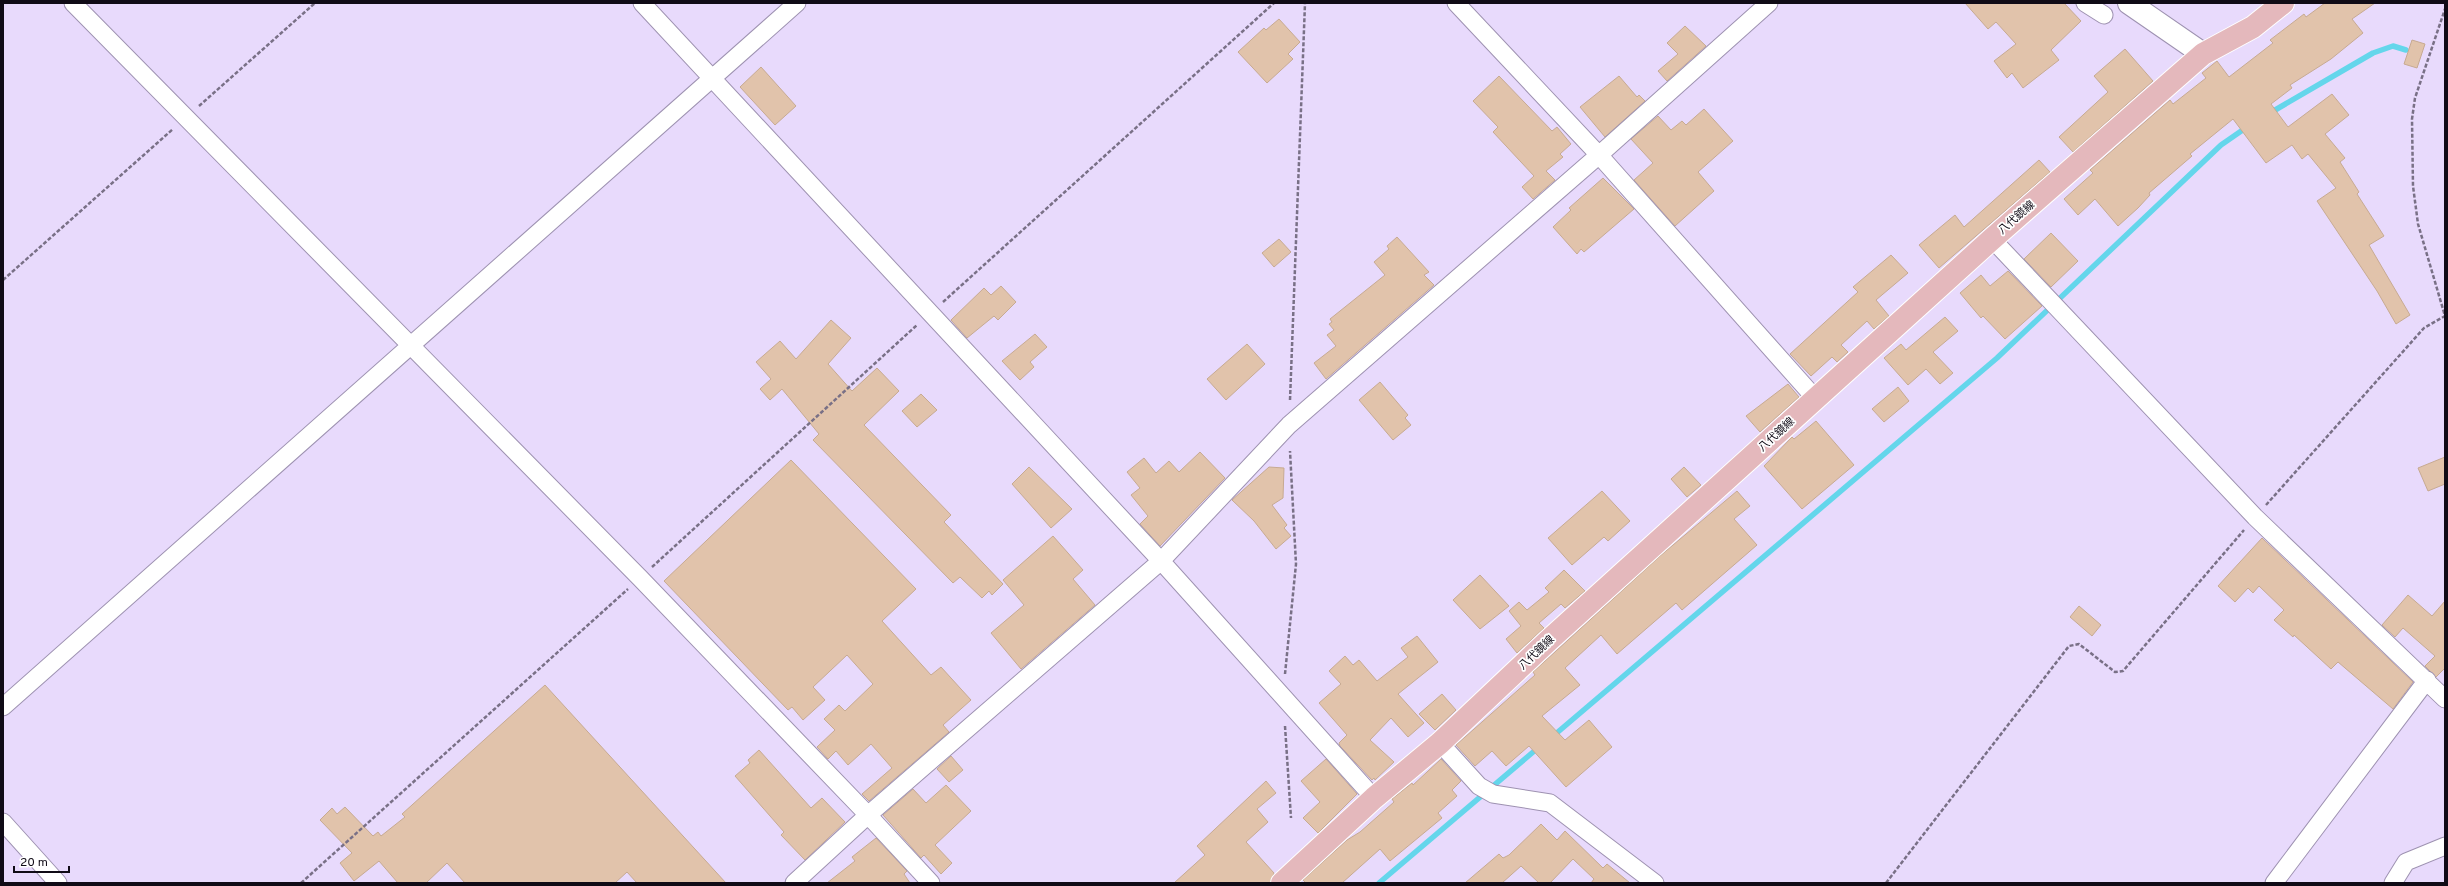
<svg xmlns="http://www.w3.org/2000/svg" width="2448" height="886" font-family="Overpass,'Noto Sans JP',sans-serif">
  <rect width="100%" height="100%" fill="#e8dafc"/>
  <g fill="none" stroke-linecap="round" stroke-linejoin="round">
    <path stroke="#64d6eb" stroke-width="5.5" d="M2270,113L2373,53L2393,46L2406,50
      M1552,737L1997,358L2221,145L2247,127
      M1379,883L1539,747"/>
  </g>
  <path fill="#e1c3ab" stroke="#c7aa92" d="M1965,3H2064L2081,21L2051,50L2059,60L2023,88L2012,73L2007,78L1994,61L2016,44L1996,22L1988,29Z
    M2325,3H2375L2352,19L2363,33L2331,59L2290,85L2292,88L2271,104L2288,127L2332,94L2349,115L2325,134L2345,158L2340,162L2359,192L2357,194L2384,236L2369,245L2410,315L2396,324L2377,291L2317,201L2336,188L2308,154L2302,159L2292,145L2266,163L2233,119L2190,154L2192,156L2149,193L2150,195L2138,208L2118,226L2095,199L2078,215L2064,199L2093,173L2090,170L2170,100L2173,104L2206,78L2202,73L2217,61L2229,77L2273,43L2270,40L2304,14L2306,17Z
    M1279,19L1300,42L1288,54L1293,59L1267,83L1238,52L1264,28L1266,30Z
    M1685,26L1706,46L1667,81L1658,71L1678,54L1667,43Z
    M2412,40L2425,44L2417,68L2404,64Z
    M2125,49L2153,81L2073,152L2059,137L2108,92L2094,76Z
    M761,67L796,106L775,125L740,87Z
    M1499,76L1552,131L1557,127L1571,144L1560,154L1563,157L1546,171L1555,180L1533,199L1522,187L1534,176L1493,132L1498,127L1473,101Z
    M1619,76L1637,97L1639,95L1645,101L1605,137L1580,107Z
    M1704,109L1733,141L1698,172L1714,191L1675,226L1634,180L1653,163L1631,139L1658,116L1671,130L1682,121L1686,125Z
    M2039,160L2050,172L1939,268L1919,245L1955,215L1964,227Z
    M1603,178L1634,209L1584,252L1581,249L1577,254L1553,227L1571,210L1569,208Z
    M2051,233L2078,261L2051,287L2024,259Z
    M1397,237L1429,272L1424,275L1434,285L1326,379L1314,363L1336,346L1327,335L1334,330L1329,324L1332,322L1330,319L1385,275L1374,262L1389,249L1387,246Z
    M1279,239L1291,252L1274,267L1262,253Z
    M1891,255L1908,273L1876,300L1889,316L1874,329L1867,321L1841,345L1848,352L1837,362L1832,357L1811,376L1790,354L1858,292L1853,287Z
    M2008,271L2042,306L2005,339L1983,316L1981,318L1960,293L1981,275L1990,286Z
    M1001,286L1016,302L998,320L994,316L967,338L951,320L984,288L991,295Z
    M1945,317L1958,331L1933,352L1953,373L1940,384L1926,369L1908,385L1884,358L1901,344L1906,350Z
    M831,320L851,338L828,364L852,391L877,368L899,391L864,425L951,515L944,522L1003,584L992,595L989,591L982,598L960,577L953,583L813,440L819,434L782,389L770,400L760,389L771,379L756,362L780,341L796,359Z
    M1035,334L1047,347L1030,362L1034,367L1020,380L1002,361Z
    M1247,344L1265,364L1226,400L1207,379Z
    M1380,382L1408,415L1405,418L1411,425L1393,440L1359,400Z
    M1788,384L1799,397L1760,432L1746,416Z
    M1898,387L1909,401L1884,422L1872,409Z
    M921,394L937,410L917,427L902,411Z
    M1816,421L1854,465L1802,509L1764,466L1792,437L1794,439Z
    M1200,452L1225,478L1160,546L1140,524L1148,516L1131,495L1140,488L1127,472L1144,458L1156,473L1169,461L1179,472Z
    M2445,457V484L2428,491L2418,468Z
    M791,460L916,589L882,621L931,675L941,667L971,700L943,725L949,732L869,801L862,794L892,768L871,744L848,765L836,751L828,759L817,747L835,730L824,719L839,705L845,711L873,684L847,655L813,687L825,700L803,720L792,707L788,710L664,581Z
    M1029,467L1072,509L1051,528L1012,484Z
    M1269,467L1284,468L1283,498L1272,505L1287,525L1284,528L1291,536L1276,549L1254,521L1232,500Z
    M1684,467L1701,485L1687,497L1671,479Z
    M1602,491L1630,521L1608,541L1604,537L1572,565L1548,538Z
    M1737,491L1750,506L1734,519L1757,545L1682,610L1676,603L1617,654L1601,635L1565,668L1580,685L1542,716L1565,740L1589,720L1612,747L1566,787L1529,746L1506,766L1492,751L1475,766L1456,745L1535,675L1533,672L1660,556Z
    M1053,536L1083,570L1073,579L1095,605L1021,669L991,633L1024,605L1003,580Z
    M2262,538L2413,682L2393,709L2338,662L2331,669L2294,635L2293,637L2274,620L2284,610L2259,586L2253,593L2248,588L2235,602L2218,586Z
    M1564,570L1585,591L1565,608L1561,604L1539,623L1544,628L1517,653L1506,639L1521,626L1509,611L1519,602L1527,610L1549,592L1545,588Z
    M1480,575L1509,606L1480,629L1453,600Z
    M2408,595L2432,616L2445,601V668L2436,677L2425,666L2435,656L2403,628L2395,637L2382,625Z
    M2079,606L2101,625L2092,636L2070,617Z
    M1417,636L1438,662L1398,694L1424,723L1408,737L1391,718L1370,740L1394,762L1375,780L1374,778L1372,780L1340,746L1339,743L1347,735L1319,703L1341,684L1329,671L1345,656L1353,665L1359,660L1377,681L1408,657L1401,648Z
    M545,685L726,883H637L627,872L615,883H465L447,863L426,883H398L379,861L354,881L340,863L352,853L320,820L332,808L337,814L345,807L373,836L378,832L381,836L405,817L402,814Z
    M1442,694L1456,710L1435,730L1419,714Z
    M759,750L811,808L822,798L845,822L805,860L781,835L784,832L735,776L750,763L748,760Z
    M951,756L963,770L949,782L937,769Z
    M1326,759L1357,794L1318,833L1303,818L1320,802L1301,781Z
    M1441,759L1461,781L1452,790L1457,796L1438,813L1442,818L1390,861L1380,849L1342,883H1306L1303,880L1347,840L1360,832L1394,802L1392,799L1412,783L1413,785Z
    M1266,781L1276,793L1257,809L1268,822L1246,842L1274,873L1270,883H1174L1205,855L1197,846Z
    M946,785L971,811L935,845L952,863L941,874L924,855L921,858L883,815L913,789L926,803Z
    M1541,824L1557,840L1565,831L1603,868L1607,864L1630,883H1591L1594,879L1573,859L1550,883H1539L1521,866L1502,883H1465L1499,854L1503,858L1509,855Z
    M876,838L907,871L904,874L910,883H827L855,861L852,857Z"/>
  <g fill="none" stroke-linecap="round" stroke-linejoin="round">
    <defs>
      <path id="street" d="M73,3L640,578L868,815L931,883
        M642,3L1161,561L1374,798
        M1456,3L1599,155L1815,398
        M2085,3L2104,15
        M1992,239L2255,517L2445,699
        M3,707L797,3
        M1440,743L1479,786L1493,794L1550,803L1655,883
        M3,822L58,883
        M794,883L868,815L1161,561L1289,425L1599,155L1769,3
        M2274,883L2427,680
        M2393,883L2406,862L2445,846"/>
      <path id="secondary" d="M2129,3L2203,54"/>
      <path id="primary" d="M1282,883L1374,798L1440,743L1548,641L1992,239L2203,54L2253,27L2283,3"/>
    </defs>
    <use href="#street" stroke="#9e92b1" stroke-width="19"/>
    <use href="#secondary" stroke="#9e92b1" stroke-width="24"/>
    <use href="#primary" stroke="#fff" stroke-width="24"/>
    <path stroke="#797086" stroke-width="2.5" stroke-dasharray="4 2" stroke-linecap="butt" d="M199,106L315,3
      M3,280L173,129
      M943,302L1274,3
      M1290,400L1305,3
      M2266,505L2424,328L2445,316L2418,224L2413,186L2412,119L2415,98L2445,9
      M652,567L917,325
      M1285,674L1296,564L1290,451
      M1285,726L1291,818
      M301,883L628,589
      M1886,883L2069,646L2079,644L2115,672L2123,671L2244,530"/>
    <use href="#street" stroke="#fff" stroke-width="17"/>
    <use href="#secondary" stroke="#fff" stroke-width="22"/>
    <use href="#primary" stroke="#e4b8bc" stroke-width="22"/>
  </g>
  <g text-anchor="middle" stroke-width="3.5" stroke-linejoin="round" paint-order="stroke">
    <g font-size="11" fill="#100b16" stroke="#fff">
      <text transform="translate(2016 217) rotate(-41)" y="4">八代鏡線</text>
      <text transform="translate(1776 434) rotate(-42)" y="4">八代鏡線</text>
      <text transform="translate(1536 652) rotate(-43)" y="4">八代鏡線</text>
    </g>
  </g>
  <rect width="2448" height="886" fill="none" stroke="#100b16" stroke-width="8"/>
  <path d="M14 866v6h55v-6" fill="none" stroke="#100b16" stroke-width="2"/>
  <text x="20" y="866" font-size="12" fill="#100b16" stroke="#ffffff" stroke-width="3" paint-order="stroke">20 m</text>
</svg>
